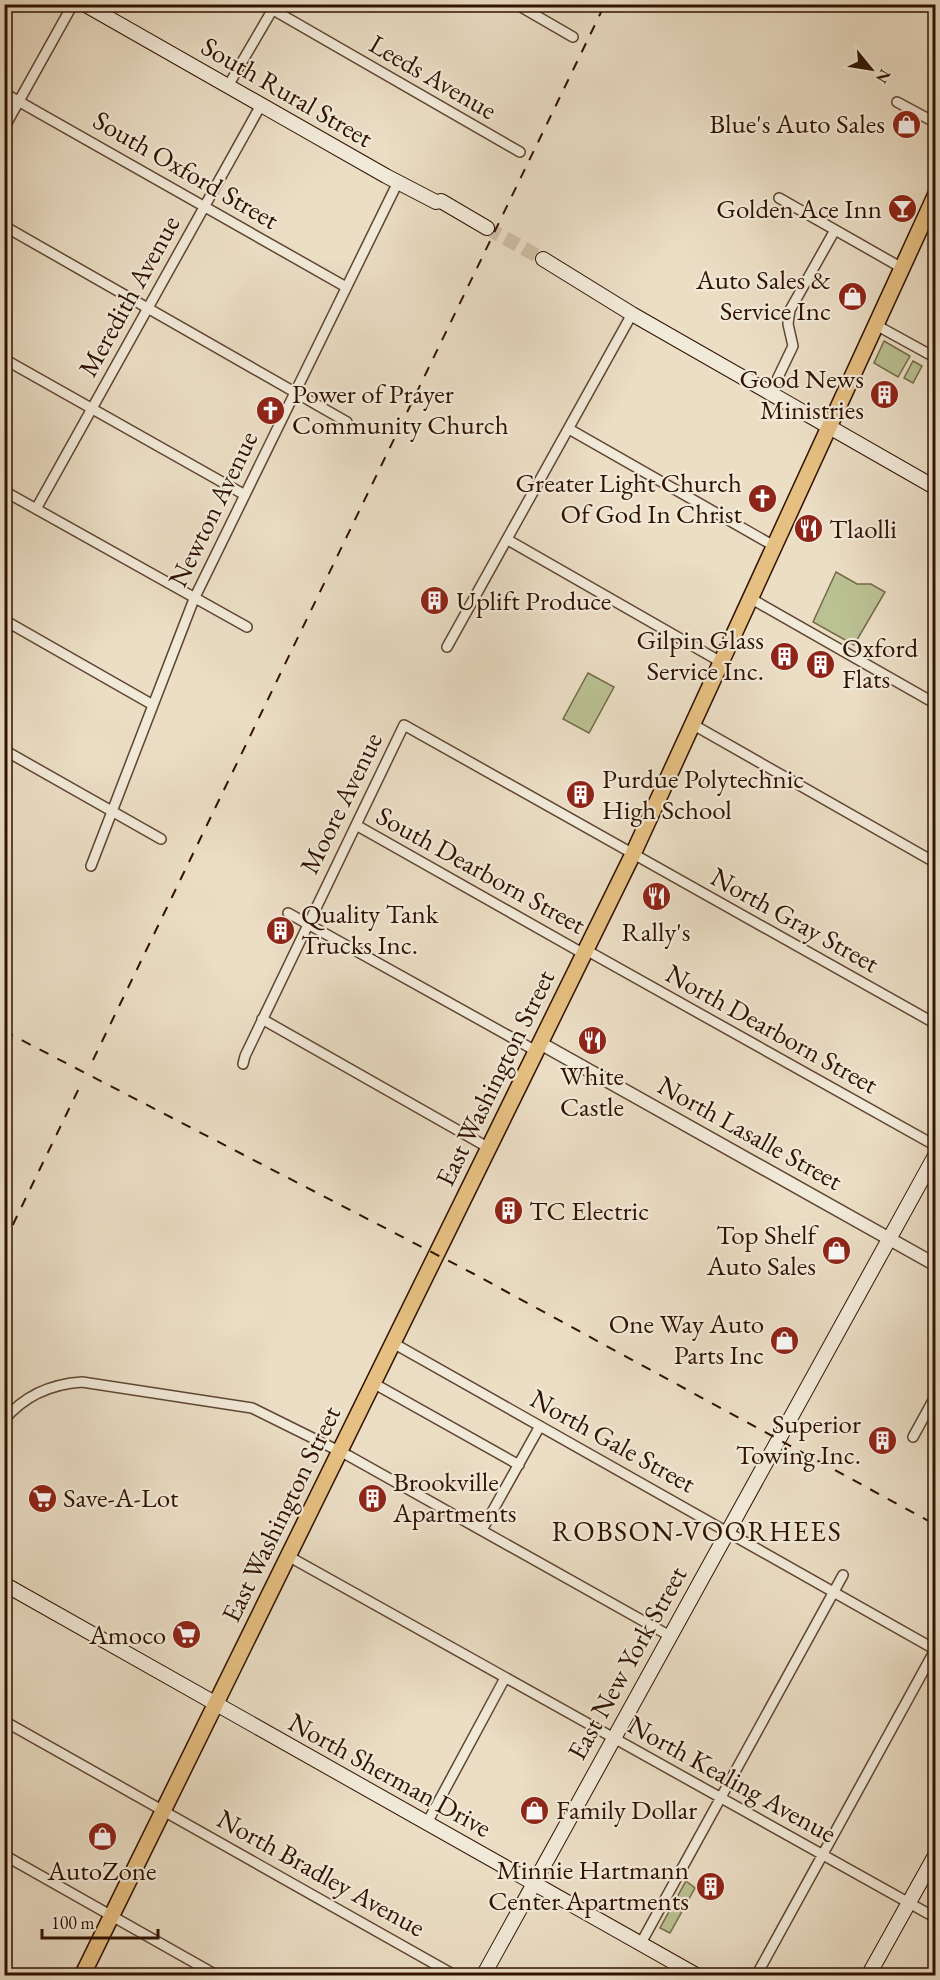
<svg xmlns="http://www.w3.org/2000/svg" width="940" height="1980" font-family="'EB Garamond',serif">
  <rect width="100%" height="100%" fill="#ebdec5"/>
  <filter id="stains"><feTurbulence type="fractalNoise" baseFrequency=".00333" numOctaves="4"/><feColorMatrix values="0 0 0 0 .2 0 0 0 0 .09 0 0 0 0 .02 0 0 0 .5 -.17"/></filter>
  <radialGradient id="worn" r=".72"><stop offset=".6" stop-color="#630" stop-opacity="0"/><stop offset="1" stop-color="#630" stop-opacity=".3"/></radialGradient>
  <path fill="#bac193" stroke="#756a4a" stroke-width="1.5" d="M884,341L910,356L898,377L874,363Z
    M913,361L922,366L913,383L904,378Z
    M836,572L857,584H871L885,592L854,645L813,622Z
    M588,673L614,687L589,733L563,719Z
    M686,1881L695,1888L670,1933L660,1928Z"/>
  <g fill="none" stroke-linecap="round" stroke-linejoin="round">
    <path stroke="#cfbfa7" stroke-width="14" stroke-dasharray="14 7" stroke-linecap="butt" d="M487,228L543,259"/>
    <defs>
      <path id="minor" d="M263,4L520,152
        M516,4L573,37
        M228,86L274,7
        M4,93L346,287
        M897,102L936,123
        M4,128L73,4
        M779,198L902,268
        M924,220L936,227
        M4,226L347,422
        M876,325L936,358
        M4,359L245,495
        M770,394L793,346L788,324L790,310L835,230
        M569,429L774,546
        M4,491L247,627
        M36,509L261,105
        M508,540L721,662
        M750,598L936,704
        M4,620L153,705
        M447,647L632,314
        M692,724L936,863
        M4,750L161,839
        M356,825L584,954
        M91,866L194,599L398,182
        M288,913L536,1051
        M586,950L936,1146
        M262,1019L489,1148
        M243,1064L245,1056L404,725L936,1024
        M393,1343L936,1650
        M373,1383L519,1465
        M4,1420C24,1396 52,1384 82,1382L252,1408L349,1456L670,1636
        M913,1437L936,1395
        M482,1530L540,1426
        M288,1556L936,1918
        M4,1721L456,1976
        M427,1823L505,1678
        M4,1855L218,1976
        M641,1943L843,1575
        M756,1976L935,1650"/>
      <path id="tertiary" d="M540,1043L936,1265"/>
      <path id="secondary" d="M84,4L386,176L436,202L441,201L487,228
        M543,259L632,314L936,488
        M4,1584L698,1976
        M483,1976L936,1154
        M868,1976L936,1854"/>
      <path id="primary" d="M82,1976L633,854L936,194"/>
    </defs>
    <use href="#minor" stroke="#5f4531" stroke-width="12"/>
    <use href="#tertiary" stroke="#5f4531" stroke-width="15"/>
    <use href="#secondary" stroke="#301200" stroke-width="16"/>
    <use href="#primary" stroke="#301200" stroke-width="18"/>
    <use href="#minor" stroke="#f2ead9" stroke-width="9"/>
    <use href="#tertiary" stroke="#f2ead9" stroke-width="12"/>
    <use href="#secondary" stroke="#f2ead9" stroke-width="14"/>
    <use href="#primary" stroke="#e6bf82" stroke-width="15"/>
    <path stroke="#301200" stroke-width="2" stroke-dasharray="10 10" stroke-linecap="butt" d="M4,864L14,847
      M4,1031L474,1274L936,1525
      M93,1060L605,4
      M4,1243L82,1082"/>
  </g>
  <defs>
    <symbol id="shop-disc" viewBox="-11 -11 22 22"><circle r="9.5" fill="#8f2418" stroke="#f2ead9"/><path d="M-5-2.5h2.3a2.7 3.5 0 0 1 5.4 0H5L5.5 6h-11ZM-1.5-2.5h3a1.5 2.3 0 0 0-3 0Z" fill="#fff"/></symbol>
    <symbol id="bar-disc" viewBox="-11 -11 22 22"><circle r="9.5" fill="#8f2418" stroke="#f2ead9"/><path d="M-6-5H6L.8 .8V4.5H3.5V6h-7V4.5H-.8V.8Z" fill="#fff"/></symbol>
    <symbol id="building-disc" viewBox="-11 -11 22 22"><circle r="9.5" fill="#8f2418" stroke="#f2ead9"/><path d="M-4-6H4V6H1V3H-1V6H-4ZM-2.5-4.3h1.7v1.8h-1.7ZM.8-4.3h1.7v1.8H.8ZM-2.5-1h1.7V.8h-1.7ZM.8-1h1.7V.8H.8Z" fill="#fff"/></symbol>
    <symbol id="church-disc" viewBox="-11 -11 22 22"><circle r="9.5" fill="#8f2418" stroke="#f2ead9"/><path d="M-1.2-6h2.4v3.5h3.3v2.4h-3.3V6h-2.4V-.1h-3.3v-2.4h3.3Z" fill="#fff"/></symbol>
    <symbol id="restaurant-disc" viewBox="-11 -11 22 22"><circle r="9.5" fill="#8f2418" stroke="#f2ead9"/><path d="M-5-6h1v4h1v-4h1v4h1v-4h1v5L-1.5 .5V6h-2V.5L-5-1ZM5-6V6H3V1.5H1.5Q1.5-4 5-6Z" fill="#fff"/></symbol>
    <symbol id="supermarket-disc" viewBox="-11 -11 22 22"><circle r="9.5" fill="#8f2418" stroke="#f2ead9"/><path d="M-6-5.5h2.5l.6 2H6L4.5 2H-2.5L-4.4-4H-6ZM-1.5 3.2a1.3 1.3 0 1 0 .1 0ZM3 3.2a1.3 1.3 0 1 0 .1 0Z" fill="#fff"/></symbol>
  </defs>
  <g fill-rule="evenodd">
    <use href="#shop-disc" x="890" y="108" width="33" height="33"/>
    <use href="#bar-disc" x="886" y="192" width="33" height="33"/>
    <use href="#shop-disc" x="836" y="280" width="33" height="33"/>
    <use href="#building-disc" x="868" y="378" width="33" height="33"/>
    <use href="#church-disc" x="254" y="394" width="33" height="33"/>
    <use href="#church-disc" x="746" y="482" width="33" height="33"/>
    <use href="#restaurant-disc" x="792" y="512" width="33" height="33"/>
    <use href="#building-disc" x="418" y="584" width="33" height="33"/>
    <use href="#building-disc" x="768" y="640" width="33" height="33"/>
    <use href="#building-disc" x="804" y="648" width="33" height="33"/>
    <use href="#building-disc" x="564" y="778" width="33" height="33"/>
    <use href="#restaurant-disc" x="640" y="880" width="33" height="33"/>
    <use href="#building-disc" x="264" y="914" width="33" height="33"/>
    <use href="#restaurant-disc" x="576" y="1024" width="33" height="33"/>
    <use href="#building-disc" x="492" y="1194" width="33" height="33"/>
    <use href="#shop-disc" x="820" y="1234" width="33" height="33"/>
    <use href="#shop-disc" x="768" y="1324" width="33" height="33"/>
    <use href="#building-disc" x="866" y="1424" width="33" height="33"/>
    <use href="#supermarket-disc" x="26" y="1482" width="33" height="33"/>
    <use href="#building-disc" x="356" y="1482" width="33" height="33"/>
    <use href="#supermarket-disc" x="170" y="1618" width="33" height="33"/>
    <use href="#shop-disc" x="518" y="1794" width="33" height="33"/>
    <use href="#shop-disc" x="86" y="1820" width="33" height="33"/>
    <use href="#building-disc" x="694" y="1870" width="33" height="33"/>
  </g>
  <g text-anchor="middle" stroke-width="4.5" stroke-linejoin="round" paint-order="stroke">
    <g font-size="27" fill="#301200" stroke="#f2ead9">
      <text transform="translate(433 77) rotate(30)" y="9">Leeds Avenue</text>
      <text transform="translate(287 92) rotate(30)" y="9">South Rural Street</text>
      <text transform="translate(186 170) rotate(30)" y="9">South Oxford Street</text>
      <text transform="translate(129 296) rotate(-61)" y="9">Meredith Avenue</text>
      <text transform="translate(213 509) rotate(-64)" y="9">Newton Avenue</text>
      <text transform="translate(341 803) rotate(-64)" y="9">Moore Avenue</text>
      <text transform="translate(481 870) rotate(29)" y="9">South Dearborn Street</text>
      <text transform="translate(795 920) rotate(29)" y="9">North Gray Street</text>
      <text transform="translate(772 1029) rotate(29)" y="9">North Dearborn Street</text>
      <text transform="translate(495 1078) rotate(-64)" y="9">East Washington Street</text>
      <text transform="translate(750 1133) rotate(29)" y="9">North Lasalle Street</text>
      <text transform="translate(613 1441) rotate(29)" y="9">North Gale Street</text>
      <text transform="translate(281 1514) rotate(-64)" y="9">East Washington Street</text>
      <text transform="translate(627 1663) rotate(-61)" y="9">East New York Street</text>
      <text transform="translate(390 1775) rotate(29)" y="9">North Sherman Drive</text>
      <text transform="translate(732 1779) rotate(29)" y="9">North Kealing Avenue</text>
      <text transform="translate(321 1873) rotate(29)" y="9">North Bradley Avenue</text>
    </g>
    <g font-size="27" fill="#301200" stroke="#f2ead9" text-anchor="end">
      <text x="885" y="133">Blue's Auto Sales</text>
      <text x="882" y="218">Golden Ace Inn</text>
      <text x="831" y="289">Auto Sales &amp;<tspan x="831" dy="31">Service Inc</tspan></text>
      <text x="864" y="388">Good News<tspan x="864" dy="31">Ministries</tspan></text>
      <text x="292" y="403" text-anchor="start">Power of Prayer<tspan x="292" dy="31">Community Church</tspan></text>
      <text x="742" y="492">Greater Light Church<tspan x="742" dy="31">Of God In Christ</tspan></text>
      <text x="829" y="538" text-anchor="start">Tlaolli</text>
      <text x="456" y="610" text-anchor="start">Uplift Produce</text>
      <text x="764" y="649">Gilpin Glass<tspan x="764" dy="31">Service Inc.</tspan></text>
      <text x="842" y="657" text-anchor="start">Oxford<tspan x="842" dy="31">Flats</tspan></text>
      <text x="602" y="788" text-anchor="start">Purdue Polytechnic<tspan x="602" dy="31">High School</tspan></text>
      <text x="301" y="923" text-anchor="start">Quality Tank<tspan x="301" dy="31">Trucks Inc.</tspan></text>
      <text x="656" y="941" text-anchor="middle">Rally's</text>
      <text x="592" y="1085" text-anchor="middle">White<tspan x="592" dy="31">Castle</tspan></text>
      <text x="529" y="1220" text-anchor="start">TC Electric</text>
      <text x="816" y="1244">Top Shelf<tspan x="816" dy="31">Auto Sales</tspan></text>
      <text x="764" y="1333">One Way Auto<tspan x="764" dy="31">Parts Inc</tspan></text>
      <text x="861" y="1433">Superior<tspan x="861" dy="31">Towing Inc.</tspan></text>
      <text x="393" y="1491" text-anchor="start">Brookville<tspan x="393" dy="31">Apartments</tspan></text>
      <text x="63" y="1507" text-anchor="start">Save-A-Lot</text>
      <text x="166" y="1644">Amoco</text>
      <text x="556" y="1819" text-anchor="start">Family Dollar</text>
      <text x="689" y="1879">Minnie Hartmann<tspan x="689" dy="31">Center Apartments</tspan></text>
      <text x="102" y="1880" text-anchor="middle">AutoZone</text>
    </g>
    <g font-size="28" letter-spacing="1.5" fill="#301200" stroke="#f2ead9">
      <text x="697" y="1541">ROBSON-VOORHEES</text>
    </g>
  </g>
  <rect width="940" height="1980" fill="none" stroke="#ebdec5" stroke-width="24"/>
  <rect x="6" y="6" width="928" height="1968" fill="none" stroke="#301200" stroke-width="3"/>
  <rect x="12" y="12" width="916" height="1956" fill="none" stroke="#301200" stroke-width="1.5"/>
  <g transform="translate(871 69) rotate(120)" stroke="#f2ead9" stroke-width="4.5" paint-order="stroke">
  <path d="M0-4.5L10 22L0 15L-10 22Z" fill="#301200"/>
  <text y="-9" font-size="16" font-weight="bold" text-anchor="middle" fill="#301200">N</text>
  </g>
  <path d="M42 1929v9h116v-9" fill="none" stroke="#301200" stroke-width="3"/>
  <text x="51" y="1929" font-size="18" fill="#301200" stroke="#f2ead9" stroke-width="4.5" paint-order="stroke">100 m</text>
  <rect width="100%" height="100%" filter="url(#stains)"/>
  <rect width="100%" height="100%" fill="url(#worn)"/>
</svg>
